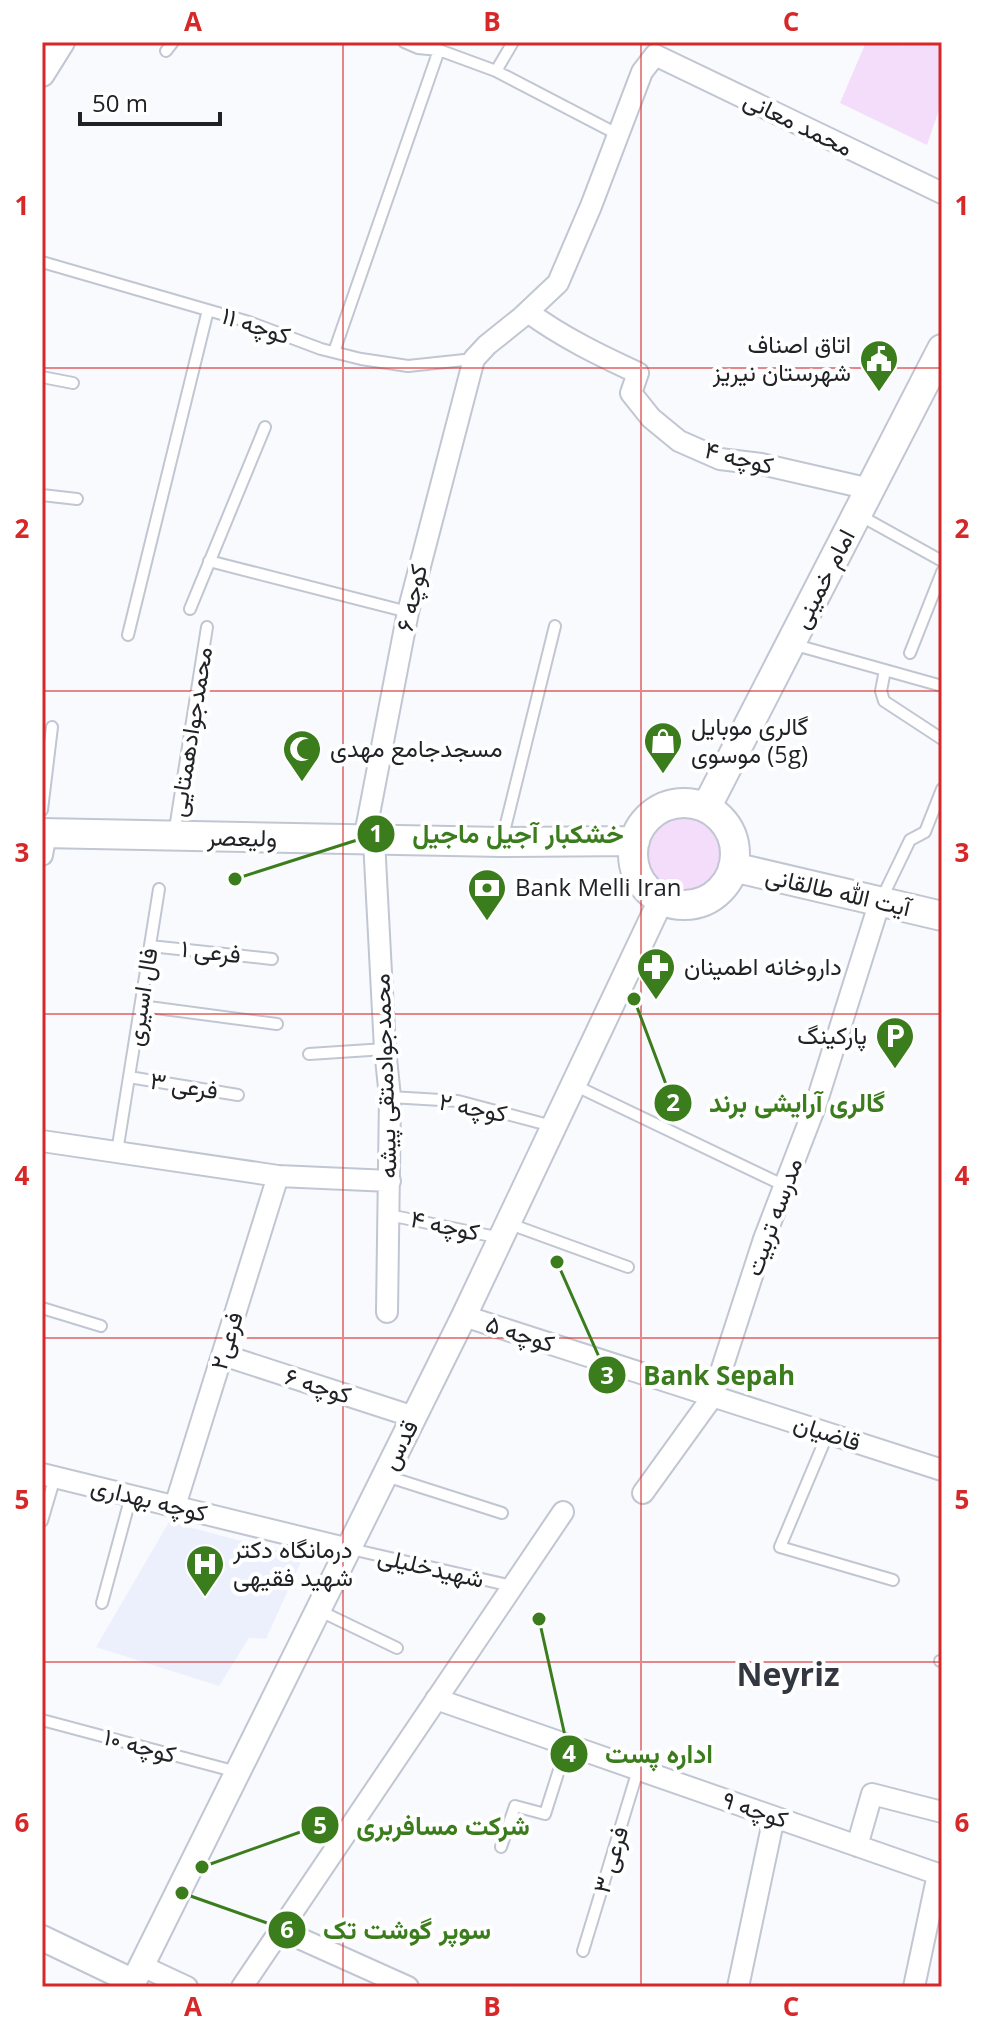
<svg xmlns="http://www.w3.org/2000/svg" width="984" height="2029" font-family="'Open Sans',Vazirmatn,sans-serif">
  <rect width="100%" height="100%" fill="#f9fafd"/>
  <path fill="#ebf0fc" d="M169,1522L303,1557L266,1639L249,1638L219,1686L96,1647Z"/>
  <path fill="#f3ddfa" d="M866,42H894L903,46L906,42H942V101L927,145L840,103Z
    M677,815C732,815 717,846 727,881C714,885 698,894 684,894C636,893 632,833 677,815Z"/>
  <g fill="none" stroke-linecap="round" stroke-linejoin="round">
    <defs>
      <path id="service" d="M404,42L418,48L439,50L496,71L617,134
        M166,51L173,42
        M496,71L513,42
        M42,262L249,322L321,349L361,359L408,366L474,359
        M334,352L439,50
        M42,377L73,383
        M42,495L77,499
        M859,515L942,561
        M209,561L408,612
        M190,609L265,427
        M128,635L208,310
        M792,644L942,686
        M910,653L942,572
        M885,670L881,691L884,701L942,739
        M42,810L52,727
        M174,835L207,627
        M502,840L555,626
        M881,900L910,840L925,832L942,789
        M150,946L272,959
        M141,1006L277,1024
        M309,1054L385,1049
        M129,1077L238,1095
        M574,1085L785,1186
        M390,1097L458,1101L552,1126
        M117,1152L159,889
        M389,1215L501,1238
        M510,1224L628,1267
        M42,1308L101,1326
        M828,1433L780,1547L893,1580
        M386,1476L502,1513
        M42,1521L55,1477
        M351,1549L512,1586
        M102,1603L131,1496
        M318,1610L397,1648
        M940,1661H942
        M42,1720L237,1772
        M501,1847L515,1806L545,1814L567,1745
        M583,1951L638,1770"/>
      <path id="minor" d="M655,55L942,193
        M528,312C562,337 599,355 638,373L631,393L651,418L679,441L720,459L761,464L870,489
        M364,840L408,612L474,359L487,345L522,317L558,283L591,206L642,72L655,55
        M374,840L385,1049L390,1097L387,1312
        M42,855L46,833
        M42,1141L278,1176L390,1181
        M464,1316L942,1470
        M223,1355L414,1417
        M42,1474L349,1549
        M643,1493L713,1396L764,1239L816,1104L880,901
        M175,1506L278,1176
        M436,1699L938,1874L914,1987
        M857,1846L872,1794L942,1812
        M281,1930L408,1987
        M142,1966L187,1987
        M242,1987L563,1512
        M738,1987L774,1817"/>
      <path id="tertiary" d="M42,74L62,42
        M42,1938L134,1982
        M131,1987L464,1316L661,900"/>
      <path id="secondary" d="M633 854a51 51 0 1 1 102 0a51 51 0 1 1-102 0Z
        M706,808L942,349
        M42,833L502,842L635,841
        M733,867L942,916"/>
    </defs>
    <use href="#service" stroke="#c1c6d3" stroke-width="14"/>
    <use href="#minor" stroke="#c1c6d3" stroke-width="24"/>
    <use href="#tertiary" stroke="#c1c6d3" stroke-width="28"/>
    <use href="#secondary" stroke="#c1c6d3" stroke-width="32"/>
    <use href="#service" stroke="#fff" stroke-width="10"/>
    <use href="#minor" stroke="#fff" stroke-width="20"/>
    <use href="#tertiary" stroke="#fff" stroke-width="24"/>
    <use href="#secondary" stroke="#fff" stroke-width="28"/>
  </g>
  <path fill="none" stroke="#d62828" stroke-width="2" stroke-opacity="0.55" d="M343,42V1987M641,42V1987M42,368H942M42,691H942M42,1014H942M42,1338H942M42,1662H942"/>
  <defs>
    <symbol id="civic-pin" viewBox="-11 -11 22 30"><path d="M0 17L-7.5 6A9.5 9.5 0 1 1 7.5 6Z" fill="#3b7c1d" stroke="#fff"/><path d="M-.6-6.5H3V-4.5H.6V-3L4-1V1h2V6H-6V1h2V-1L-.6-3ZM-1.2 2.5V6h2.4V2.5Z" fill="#fff"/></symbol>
    <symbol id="shop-pin" viewBox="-11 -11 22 30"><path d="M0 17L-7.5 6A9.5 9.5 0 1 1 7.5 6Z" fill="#3b7c1d" stroke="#fff"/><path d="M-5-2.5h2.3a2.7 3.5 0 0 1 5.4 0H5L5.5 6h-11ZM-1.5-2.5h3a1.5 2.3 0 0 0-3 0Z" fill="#fff"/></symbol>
    <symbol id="mosque-pin" viewBox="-11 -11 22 30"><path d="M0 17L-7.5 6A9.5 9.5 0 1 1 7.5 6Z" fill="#3b7c1d" stroke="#fff"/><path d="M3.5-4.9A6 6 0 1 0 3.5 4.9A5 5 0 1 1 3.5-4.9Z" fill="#fff"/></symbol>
    <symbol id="bank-pin" viewBox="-11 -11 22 30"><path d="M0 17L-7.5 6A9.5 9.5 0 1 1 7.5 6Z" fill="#3b7c1d" stroke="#fff"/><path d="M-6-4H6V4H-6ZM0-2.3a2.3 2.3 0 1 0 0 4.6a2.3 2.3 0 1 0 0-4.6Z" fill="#fff"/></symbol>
    <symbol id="pharmacy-pin" viewBox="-11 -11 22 30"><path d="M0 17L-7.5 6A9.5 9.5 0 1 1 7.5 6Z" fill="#3b7c1d" stroke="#fff"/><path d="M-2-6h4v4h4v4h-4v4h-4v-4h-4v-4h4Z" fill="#fff"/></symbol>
    <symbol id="parking-pin" viewBox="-11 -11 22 30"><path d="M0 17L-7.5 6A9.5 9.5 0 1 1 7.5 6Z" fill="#3b7c1d" stroke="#fff"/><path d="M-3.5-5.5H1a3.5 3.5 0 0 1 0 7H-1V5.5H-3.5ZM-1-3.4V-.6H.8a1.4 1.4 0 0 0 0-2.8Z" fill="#fff"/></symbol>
    <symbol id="hospital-pin" viewBox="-11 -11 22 30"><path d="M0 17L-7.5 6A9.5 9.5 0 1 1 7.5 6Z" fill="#3b7c1d" stroke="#fff"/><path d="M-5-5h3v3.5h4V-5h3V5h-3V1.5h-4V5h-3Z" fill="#fff"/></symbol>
  </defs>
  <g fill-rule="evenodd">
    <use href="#civic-pin" x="857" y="337" width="44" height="60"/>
    <use href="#shop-pin" x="641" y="719" width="44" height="60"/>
    <use href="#mosque-pin" x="280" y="727" width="44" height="60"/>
    <use href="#bank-pin" x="465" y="866" width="44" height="60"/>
    <use href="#pharmacy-pin" x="634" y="945" width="44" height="60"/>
    <use href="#parking-pin" x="873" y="1014" width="44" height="60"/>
    <use href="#hospital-pin" x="183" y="1542" width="44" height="60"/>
  </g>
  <g text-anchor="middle" stroke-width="8" stroke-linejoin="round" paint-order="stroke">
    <g font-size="24" fill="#202226" stroke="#fff">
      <text transform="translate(798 124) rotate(26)" y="8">محمد معانی</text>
      <text transform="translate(256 326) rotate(18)" y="8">کوچه ۱۱</text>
      <text transform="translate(739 458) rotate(14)" y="8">کوچه ۴</text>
      <text transform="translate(824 579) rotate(-63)" y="8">امام خمینی</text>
      <text transform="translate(412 598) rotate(-77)" y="8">۶ کوچه</text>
      <text transform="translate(191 732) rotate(-81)" y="8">محمدجوادهمتایی</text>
      <text transform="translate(242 838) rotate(1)" y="8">ولیعصر</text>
      <text transform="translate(838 892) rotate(13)" y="8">آیت الله طالقانی</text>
      <text transform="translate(211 952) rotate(6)" y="8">فرعی ۱</text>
      <text transform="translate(142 997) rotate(-81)" y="8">فال اسیری</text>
      <text transform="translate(385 1076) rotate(-92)" y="8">محمدجوادمتقی پیشه</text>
      <text transform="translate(184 1086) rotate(9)" y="8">فرعی ۳</text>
      <text transform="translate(473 1108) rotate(11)" y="8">کوچه ۲</text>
      <text transform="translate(774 1217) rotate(-70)" y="8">مدرسه تربیت</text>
      <text transform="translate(445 1226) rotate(12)" y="8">کوچه ۴</text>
      <text transform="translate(520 1334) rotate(18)" y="8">کوچه ۵</text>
      <text transform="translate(227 1341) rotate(-73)" y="8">فرعی۲</text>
      <text transform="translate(318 1386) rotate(18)" y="8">کوچه ۶</text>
      <text transform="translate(827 1433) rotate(18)" y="8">قاضیان</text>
      <text transform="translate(400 1445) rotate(-63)" y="8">قدس</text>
      <text transform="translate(149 1500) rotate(14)" y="8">کوچه بهداری</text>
      <text transform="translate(431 1568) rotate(13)" y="8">شهیدخلیلی</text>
      <text transform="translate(140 1746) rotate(15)" y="8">کوچه ۱۰</text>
      <text transform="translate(755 1810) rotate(19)" y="8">کوچه ۹</text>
      <text transform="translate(611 1860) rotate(-73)" y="8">فرعی ۳</text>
    </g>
    <g font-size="24" fill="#202226" stroke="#fff" text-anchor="start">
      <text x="851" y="353" text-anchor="end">اتاق اصناف<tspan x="851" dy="28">شهرستان نیریز</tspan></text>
      <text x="691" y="735">گالری موبایل<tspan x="691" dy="28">موسوی (5g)</tspan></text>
      <text x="330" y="757">مسجدجامع مهدی</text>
      <text x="515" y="896">Bank Melli Iran</text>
      <text x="684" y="975">داروخانه اطمینان</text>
      <text x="867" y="1044" text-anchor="end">پارکینگ</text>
      <text x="233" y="1558">درمانگاه دکتر<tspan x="233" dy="28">شهید فقیهی</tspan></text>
    </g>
    <g font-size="32" font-weight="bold" fill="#323740" stroke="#fff">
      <text x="788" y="1686">Neyriz</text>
    </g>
  </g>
  <path fill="none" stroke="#3b7c1d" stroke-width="3" d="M235 879L376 834M634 999L673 1103M557 1262L607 1375M539 1619L569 1754M202 1867L320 1825M182 1893L287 1930"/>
  <g fill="#3b7c1d" stroke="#fff" stroke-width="3">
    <circle cx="235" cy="879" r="8"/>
    <circle cx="634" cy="999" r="8"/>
    <circle cx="557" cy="1262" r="8"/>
    <circle cx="539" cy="1619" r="8"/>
    <circle cx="202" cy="1867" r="8"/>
    <circle cx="182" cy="1893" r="8"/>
    <circle cx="376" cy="834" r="20"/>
    <circle cx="673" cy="1103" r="20"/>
    <circle cx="607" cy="1375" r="20"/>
    <circle cx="569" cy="1754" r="20"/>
    <circle cx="320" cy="1825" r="20"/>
    <circle cx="287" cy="1930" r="20"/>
  </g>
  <g font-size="24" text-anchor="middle" font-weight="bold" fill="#fff">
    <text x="376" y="842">1</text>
    <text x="673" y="1111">2</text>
    <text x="607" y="1384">3</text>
    <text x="569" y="1762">4</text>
    <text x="320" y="1834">5</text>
    <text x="287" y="1938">6</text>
  </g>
  <g font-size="26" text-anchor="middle" font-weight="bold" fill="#3b7c1d" stroke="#fff" stroke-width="8" stroke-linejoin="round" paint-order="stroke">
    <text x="518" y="843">خشکبار آجیل ماجیل</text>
    <text x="797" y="1112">گالری آرایشی برند</text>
    <text x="719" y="1385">Bank Sepah</text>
    <text x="659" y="1763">اداره پست</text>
    <text x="443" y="1835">شرکت مسافربری</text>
    <text x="407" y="1939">سوپر گوشت تک</text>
  </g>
  <rect width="984" height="2029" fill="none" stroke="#ffffff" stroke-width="88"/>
  <path d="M80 112v12h140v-12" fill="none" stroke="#202226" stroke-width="4"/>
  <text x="92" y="112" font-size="24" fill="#202226" stroke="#ffffff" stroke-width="6" paint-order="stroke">50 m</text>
  <rect x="44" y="44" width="896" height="1941" fill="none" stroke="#d62828" stroke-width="3"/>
  <g font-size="26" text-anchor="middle" font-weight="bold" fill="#d62828">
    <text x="193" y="31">A</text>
    <text x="492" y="31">B</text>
    <text x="791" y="31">C</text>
    <text x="22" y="215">1</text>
    <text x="962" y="215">1</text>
    <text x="22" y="538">2</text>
    <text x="962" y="538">2</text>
    <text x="22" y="862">3</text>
    <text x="962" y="862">3</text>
    <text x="22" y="1185">4</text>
    <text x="962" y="1185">4</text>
    <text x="22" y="1509">5</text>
    <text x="962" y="1509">5</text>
    <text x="22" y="1832">6</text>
    <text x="962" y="1832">6</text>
    <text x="193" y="2016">A</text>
    <text x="492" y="2016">B</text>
    <text x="791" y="2016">C</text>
  </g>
</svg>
